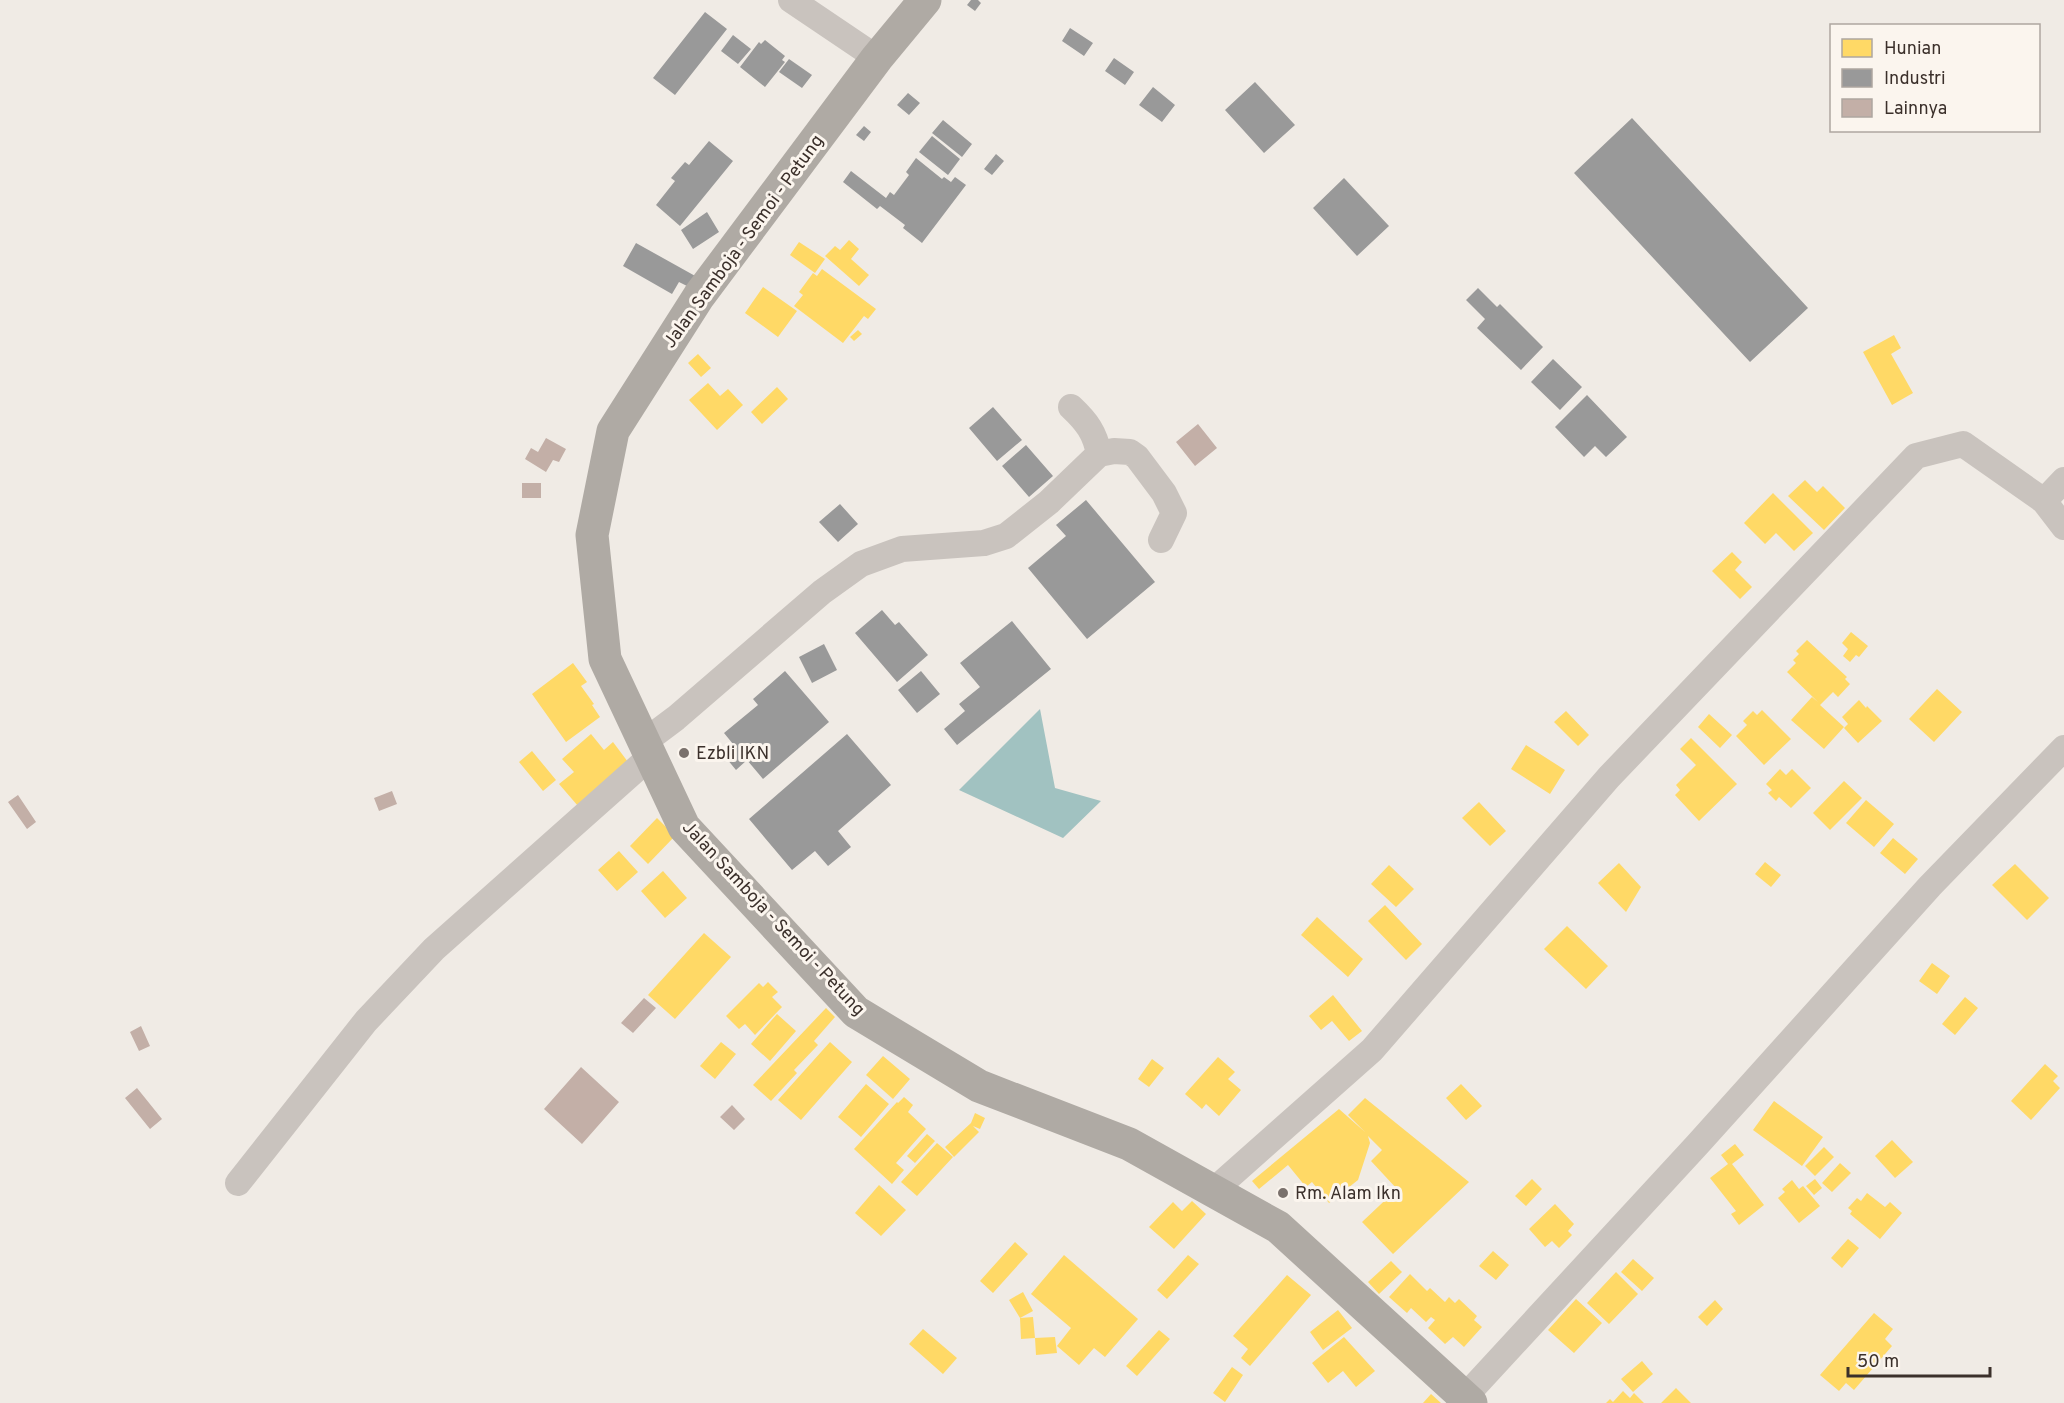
<svg xmlns="http://www.w3.org/2000/svg" width="2064" height="1403" font-family="Overpass,sans-serif">
  <rect width="100%" height="100%" fill="#f0ebe5"/>
  <path fill="#a1c2c1" d="M1040,709L1055,788L1101,801L1063,838L959,790Z"/>
  <path fill="#ffd966" d="M849,240L859,249L851,259L869,275L859,286L825,256L835,246L840,250Z
    M799,242L825,259L815,273L790,255Z
    M822,269L876,309L868,319L864,316L843,343L794,306L803,295L799,292L813,273L817,276Z
    M763,287L797,311L778,337L745,313Z
    M858,330L862,334L854,341L850,337Z
    M1894,335L1901,348L1891,354L1913,393L1892,405L1863,352Z
    M698,354L711,368L701,377L688,363Z
    M708,383L720,396L728,389L743,405L717,430L689,400Z
    M777,387L788,399L762,424L751,412Z
    M1805,480L1817,492L1823,486L1845,508L1824,530L1788,496Z
    M1773,493L1813,533L1794,551L1776,533L1765,544L1744,523Z
    M1732,552L1742,562L1735,570L1752,587L1740,599L1712,571Z
    M1851,632L1868,646L1859,657L1856,655L1850,662L1843,656L1848,649L1842,643Z
    M1807,640L1847,677L1845,679L1850,684L1838,697L1833,692L1820,705L1844,727L1824,749L1791,720L1812,697L1818,702L1787,672L1796,663L1793,660L1799,654L1796,651Z
    M573,663L587,682L581,686L594,704L592,705L600,717L566,742L532,694Z
    M1937,689L1962,712L1934,742L1909,719Z
    M1859,700L1866,708L1867,706L1882,721L1858,743L1844,728L1848,724L1842,717Z
    M1762,710L1791,739L1764,765L1736,736L1747,725L1743,721L1753,711L1757,715Z
    M1566,711L1589,735L1578,746L1554,722Z
    M1709,714L1732,735L1720,748L1698,727Z
    M591,734L604,750L613,742L628,762L578,806L559,784L574,772L562,759Z
    M1691,738L1737,784L1699,821L1675,795L1680,790L1676,785L1696,765L1680,749Z
    M1526,745L1565,770L1550,794L1511,769Z
    M532,751L556,780L543,791L519,762Z
    M1780,769L1786,775L1792,769L1811,788L1791,808L1779,797L1776,801L1768,793L1772,790L1766,784Z
    M1844,781L1862,798L1830,830L1813,813Z
    M1866,800L1894,824L1874,847L1846,823Z
    M1479,802L1506,831L1490,846L1462,818Z
    M657,818L675,836L648,864L630,846Z
    M1893,838L1918,859L1905,874L1880,853Z
    M619,851L638,872L617,891L598,870Z
    M1765,862L1781,875L1771,887L1755,874Z
    M1619,863L1641,887L1626,912L1598,883Z
    M2015,864L2049,898L2027,920L1992,885Z
    M1389,865L1414,889L1396,907L1371,884Z
    M663,871L687,898L665,918L641,891Z
    M1385,905L1422,944L1406,960L1368,921Z
    M1317,917L1363,959L1348,977L1301,935Z
    M1567,926L1608,966L1586,989L1544,949Z
    M704,933L731,957L675,1019L648,995Z
    M1932,963L1950,976L1937,994L1919,981Z
    M768,982L778,992L772,997L782,1007L755,1035L745,1024L739,1029L726,1016L759,983L763,987Z
    M1333,995L1362,1031L1349,1041L1332,1021L1321,1030L1309,1016Z
    M1965,997L1978,1008L1955,1035L1942,1024Z
    M826,1008L835,1017L814,1041L818,1045L794,1070L797,1073L771,1101L753,1085Z
    M777,1014L796,1031L770,1061L751,1044Z
    M721,1042L736,1054L715,1079L700,1066Z
    M830,1042L852,1062L801,1120L778,1100Z
    M883,1056L910,1079L893,1099L866,1075Z
    M1218,1057L1235,1072L1228,1079L1241,1090L1219,1116L1206,1104L1202,1109L1185,1094Z
    M1152,1059L1164,1068L1149,1087L1138,1079Z
    M2045,1064L2058,1076L2053,1081L2060,1088L2031,1120L2011,1101Z
    M866,1084L889,1104L861,1137L838,1117Z
    M1461,1084L1482,1106L1466,1120L1446,1098Z
    M904,1097L913,1105L908,1112L926,1129L896,1163L904,1170L892,1184L854,1149L897,1102L898,1103Z
    M1365,1098L1469,1182L1393,1254L1362,1222L1397,1189L1371,1161L1382,1150L1368,1136L1370,1143L1358,1180L1329,1203L1312,1182L1306,1187L1288,1165L1259,1189L1252,1181L1339,1109L1365,1132L1348,1115Z
    M1774,1101L1823,1137L1802,1166L1753,1130Z
    M975,1113L985,1118L980,1129L973,1126L979,1132L954,1157L945,1147L971,1123Z
    M927,1134L935,1141L915,1163L907,1156Z
    M1892,1140L1913,1162L1895,1178L1875,1156Z
    M937,1143L953,1157L917,1196L901,1182Z
    M1735,1144L1744,1155L1732,1164L1764,1205L1739,1225L1731,1214L1736,1211L1710,1178L1728,1164L1721,1155Z
    M1824,1147L1834,1157L1815,1176L1805,1166Z
    M1840,1163L1851,1173L1832,1192L1822,1183Z
    M1532,1179L1542,1189L1526,1206L1515,1196Z
    M1815,1179L1822,1188L1814,1195L1806,1186Z
    M1792,1180L1799,1189L1803,1186L1820,1206L1799,1223L1778,1198L1785,1192L1782,1189Z
    M879,1185L906,1210L881,1236L855,1213Z
    M1867,1193L1885,1207L1890,1202L1902,1213L1880,1239L1850,1214L1852,1211L1848,1208L1857,1198L1861,1201Z
    M1192,1201L1206,1214L1174,1249L1149,1227L1173,1202L1182,1211Z
    M1555,1204L1574,1224L1568,1231L1572,1235L1559,1248L1552,1241L1545,1247L1529,1229Z
    M1848,1239L1859,1248L1842,1268L1831,1258Z
    M1015,1242L1028,1254L993,1293L980,1281Z
    M1493,1251L1509,1265L1496,1280L1479,1266Z
    M1064,1255L1138,1319L1105,1357L1094,1348L1079,1365L1057,1346L1071,1328L1031,1294Z
    M1188,1255L1199,1264L1167,1299L1157,1290Z
    M1633,1259L1654,1278L1642,1291L1621,1272Z
    M1391,1261L1402,1272L1379,1294L1368,1282Z
    M1616,1272L1638,1294L1609,1324L1587,1303Z
    M1410,1274L1427,1291L1430,1288L1445,1302L1449,1297L1455,1303L1459,1299L1477,1316L1474,1320L1482,1327L1464,1347L1453,1337L1445,1344L1428,1328L1435,1320L1431,1317L1426,1322L1411,1308L1407,1313L1389,1297Z
    M1287,1275L1311,1295L1250,1366L1241,1358L1248,1349L1233,1336Z
    M1023,1292L1033,1311L1020,1318L1009,1300Z
    M1576,1299L1602,1323L1574,1353L1548,1330Z
    M1715,1300L1723,1309L1707,1326L1698,1317Z
    M1338,1310L1352,1328L1323,1350L1310,1332Z
    M1874,1313L1893,1329L1885,1339L1892,1346L1854,1390L1846,1383L1839,1391L1820,1375Z
    M1033,1317L1035,1338L1055,1337L1057,1353L1036,1355L1035,1338L1021,1339L1020,1318Z
    M923,1329L957,1358L943,1374L909,1344Z
    M1159,1330L1170,1339L1137,1376L1126,1366Z
    M1344,1337L1375,1371L1356,1387L1343,1371L1328,1383L1312,1363Z
    M1642,1361L1653,1374L1633,1392L1621,1379Z
    M1232,1367L1243,1375L1225,1402L1213,1393Z
    M1676,1388L1691,1403H1661Z
    M1623,1391L1630,1398L1634,1393L1644,1403H1606L1610,1399L1613,1402Z
    M1431,1394L1441,1403H1423Z"/>
  <path fill="#999" d="M971,0H978L981,3L975,11L967,5Z
    M705,12L727,29L675,95L653,78Z
    M1070,28L1093,43L1084,56L1062,41Z
    M733,35L751,49L738,64L721,51Z
    M765,40L785,56L782,60L785,62L765,87L740,67L759,42L761,44Z
    M1114,58L1134,72L1125,85L1105,71Z
    M789,59L812,75L802,88L779,72Z
    M1255,82L1295,125L1264,153L1225,110Z
    M1153,87L1175,105L1162,122L1139,105Z
    M908,93L920,103L909,115L897,105Z
    M1632,118L1808,308L1750,362L1574,173Z
    M943,120L972,144L962,157L932,133Z
    M864,126L871,132L864,141L856,135Z
    M932,136L960,159L948,175L919,152Z
    M709,141L733,161L680,226L656,205L675,181L671,178L685,162L689,165Z
    M996,154L1004,161L992,175L984,169Z
    M916,158L942,179L944,177L951,182L955,177L966,185L922,243L903,228L905,225L880,206L877,209L843,182L851,171L886,198L890,192L894,195L909,175L906,172Z
    M1344,178L1389,226L1357,256L1313,208Z
    M707,212L719,232L693,249L681,230Z
    M636,243L697,277L691,288L679,282L672,294L623,266Z
    M1478,288L1497,307L1500,304L1543,347L1521,370L1477,328L1485,319L1466,300Z
    M1553,359L1582,387L1560,410L1531,382Z
    M1587,395L1627,437L1606,457L1595,446L1584,457L1555,427Z
    M993,407L1022,440L997,461L969,428Z
    M1026,445L1053,476L1029,497L1002,466Z
    M1086,500L1155,582L1087,639L1028,568L1066,536L1056,525Z
    M840,504L858,524L838,542L819,522Z
    M882,610L895,625L899,622L928,655L897,682L855,633Z
    M1012,621L1051,669L957,745L944,729L965,711L959,704L980,687L960,663Z
    M824,644L837,670L812,683L799,657Z
    M785,671L829,722L763,779L747,760L736,770L722,753L733,744L724,733L758,705L753,699Z
    M921,671L940,694L917,713L898,690Z
    M847,734L891,785L838,831L851,847L828,866L815,851L792,870L749,819Z"/>
  <path fill="#c3afa7" d="M1198,424L1217,448L1195,466L1176,442Z
    M546,438L566,449L559,462L553,460L546,472L525,459L531,448L538,452Z
    M522,483H541V498H522Z
    M392,791L397,804L379,811L374,798Z
    M18,795L36,822L27,829L8,802Z
    M644,998L656,1008L633,1033L621,1023Z
    M141,1026L150,1046L139,1051L130,1032Z
    M581,1067L619,1102L582,1144L544,1109Z
    M137,1088L162,1119L150,1129L125,1098Z
    M732,1105L745,1119L734,1130L720,1117Z"/>
  <g fill="none" stroke-linecap="round" stroke-linejoin="round">
    <path stroke="#c9c3be" stroke-width="26" d="M791,0L877,58
      M1071,407C1087,422 1095,433 1099,454
      M2044,501L2064,480
      M644,742L676,718L822,592L861,564L902,549L984,543L1006,536L1049,502L1099,454L1114,451L1130,452L1137,457L1164,493L1174,513L1161,540
      M238,1183L366,1021L434,949L651,756
      M1213,1191L1372,1050L1609,777L1916,456L1963,444L2044,501L2064,527
      M1459,1403L1697,1145L1930,886L2064,748"/>
    <path stroke="#afaaa4" stroke-width="33" d="M925,0L877,58L699,296L613,431L592,535L605,659L684,827L856,1012L979,1086L1129,1144L1278,1227L1471,1403"/>
  </g>
  <g fill="#7a716c" stroke="#fbf5ee" stroke-width="2">
    <circle cx="684" cy="753" r="6"/>
    <circle cx="1283" cy="1193" r="6"/>
  </g>
  <g text-anchor="middle" stroke-width="6" stroke-linejoin="round" paint-order="stroke">
    <g font-size="18" fill="#3b302b" stroke="#fbf5ee">
      <text transform="translate(743 241) rotate(-54)" y="6">Jalan Samboja - Semoi - Petung</text>
      <text transform="translate(774 918) rotate(47)" y="6">Jalan Samboja - Semoi - Petung</text>
    </g>
    <g font-size="18" fill="#3b302b" stroke="#fbf5ee" text-anchor="start">
      <text x="696" y="759">Ezbli IKN</text>
      <text x="1295" y="1199">Rm. Alam Ikn</text>
    </g>
  </g>
  <rect x="1830" y="24" width="210" height="108" fill="#fbf5ee" stroke="#aea6a0" stroke-width="1.5"/>
  <rect x="1842" y="39" width="30" height="18" fill="#ffd966" stroke="#aea6a0" stroke-width="1.5"/>
  <text x="1884" y="54" font-size="18" fill="#3b302b">Hunian</text>
  <rect x="1842" y="69" width="30" height="18" fill="#999999" stroke="#aea6a0" stroke-width="1.5"/>
  <text x="1884" y="84" font-size="18" fill="#3b302b">Industri</text>
  <rect x="1842" y="99" width="30" height="18" fill="#c3afa7" stroke="#aea6a0" stroke-width="1.5"/>
  <text x="1884" y="114" font-size="18" fill="#3b302b">Lainnya</text>
  <path d="M1848 1367v9h142v-9" fill="none" stroke="#3b302b" stroke-width="3"/>
  <text x="1857" y="1367" font-size="18" fill="#3b302b" stroke="#fbf5ee" stroke-width="4.5" paint-order="stroke">50 m</text>
</svg>
